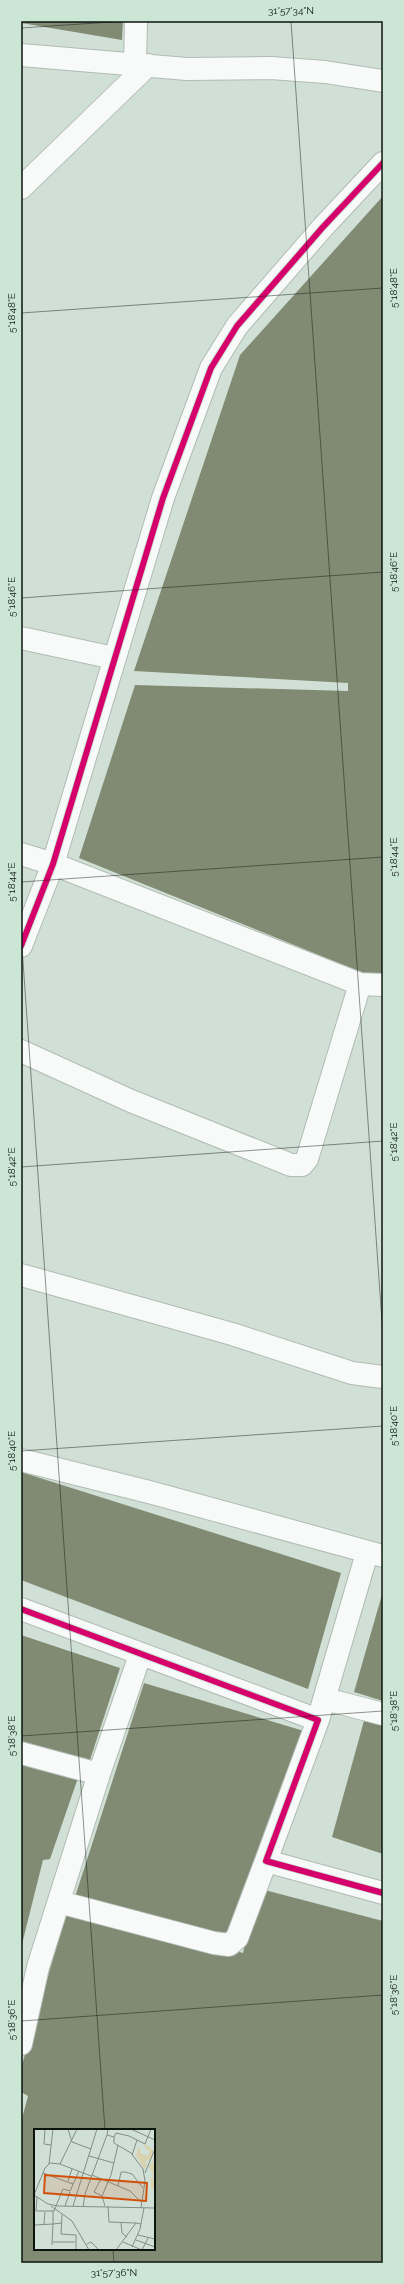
<svg xmlns="http://www.w3.org/2000/svg" width="404" height="2284" font-family="Raleway,sans-serif">
  <rect width="100%" height="100%" fill="#d1e0d6"/>
  <path fill="#818b74" fill-rule="evenodd" d="M21,21H123L122,40L21,23Z
    M383,196L382,719L383,981L79,858L135,685L348,691V683L134,671L240,355Z
    M21,1472L341,1573L308,1689L21,1580Z
    M383,1591V1701L354,1692Z
    M21,1635L120,1668L89,1763L21,1745Z
    M144,1683L304,1731L230,1939L74,1900Z
    M365,1717L383,1722V1854L332,1837Z
    M21,1759L79,1775L50,1859L43,1860L22,1944Z
    M257,1888L383,1921V2263H21V2122L28,2096L21,2092V2068L68,1908L243,1953ZM35,2130H154V2249H35Z"/>
  <g fill="none" stroke-linecap="round" stroke-linejoin="round">
    <defs>
      <path id="street" d="M21,55L187,69L271,68L325,72L383,81
        M135,64L136,21
        M21,188L148,65
        M21,638L114,658
        M21,854L53,864L360,984L383,985
        M21,946L53,864L163,498L211,368L237,326L323,227L383,163
        M21,1051L131,1101L291,1165H302L307,1159L360,984
        M21,1275L232,1334L352,1373L383,1377
        M21,1460L149,1492L383,1556
        M21,1609L318,1720L266,1861L383,1893
        M325,1699L383,1714
        M318,1720L367,1553
        M21,1753L99,1774
        M59,1902L214,1943L229,1945L237,1938L266,1861
        M21,2044L38,1967L99,1774L140,1655"/>
    </defs>
    <use href="#street" stroke="#b0bbb3" stroke-width="24"/>
    <use href="#street" stroke="#f8faf9" stroke-width="22"/>
    <defs>
      <path id="cycleway" d="M21,946L53,864L163,498L211,368L237,326L323,227L383,163
        M21,1609L318,1720L266,1861L383,1893"/>
    </defs>
    <use href="#cycleway" stroke="#cbe6d4" stroke-width="8"/>
    <use href="#cycleway" stroke="#d6006c" stroke-width="6"/>
  </g>
  <path fill="none" stroke="#0b140e" stroke-width="1" stroke-opacity="0.45" d="M291,21L383,1336M21,28L126,21M21,313L383,288M21,598L383,572M21,882L383,857M21,933L105,2130M21,1167L383,1141M21,1451L383,1426M21,1736L383,1711M21,2021L383,1995M113,2249L114,2263"/>
  <g transform="translate(34 2129)">
    <rect width="121" height="121" fill="#d1e0d6"/>
    <path d="M111,15L120,22L116,32L111,31L113,36L110,40L102,26L104,20L107,19L106,24L114,27L115,22L110,17ZM121,30V60H117V49L120,48L115,37Z" fill="#d8d2af"/>
    <path fill="none" stroke="#828e86" stroke-width="1" d="M11,0L10,15L17,16M34,0L38,13M74,0L73,6L80,8V14L97,24L109,40L111,52L107,79M97,0L121,11M80,8L82,4L95,7L111,15L117,0M38,13L57,20M98,26L103,11M55,27L80,34M15,35L19,0M26,35L43,0M9,44L39,55M111,44L121,20M58,46L96,62L107,73M67,50L60,63L68,67M34,52L38,40M84,57L87,43H91L98,45L109,59M0,66L14,75L24,77L121,79M0,66L11,39L16,34L26,35L57,47M3,68L2,82H20L29,60L36,62L45,42M17,77L38,92L55,121M31,77L36,63M39,77L63,0M71,77L68,67L77,46L84,16M74,77L75,93L102,94M49,78L51,65L73,6M28,86L27,105L42,106M87,94L88,104L93,108M10,95L11,83M0,96L19,95V82M104,106L121,110M102,111L121,118M19,113H41M89,113L108,121M53,115L57,113L65,121M18,116L19,95L28,94M98,118L106,100L110,79M42,121V106M82,121L102,94L107,95M108,121L114,109"/>
    <path fill="#d2520c" fill-opacity="0.15" stroke="#d2520c" stroke-width="2" d="M11,46L113,54L112,72L10,64Z"/>
    <rect width="121" height="121" fill="none" stroke="#0b140e" stroke-width="2"/>
  </g>
  <rect width="404" height="2284" fill="none" stroke="#cbe6d4" stroke-width="44"/>
  <rect x="22" y="22" width="360" height="2240" fill="none" stroke="#0b140e" stroke-width="1.5"/>
  <g font-size="10" text-anchor="middle" fill="#0b140e">
    <text x="291" y="14">31°57'34"N</text>
    <text transform="translate(393 288) rotate(-90)" y="4">5°18'48"E</text>
    <text transform="translate(11 313) rotate(-90)" y="4">5°18'48"E</text>
    <text transform="translate(393 572) rotate(-90)" y="4">5°18'46"E</text>
    <text transform="translate(11 597) rotate(-90)" y="4">5°18'46"E</text>
    <text transform="translate(393 857) rotate(-90)" y="4">5°18'44"E</text>
    <text transform="translate(11 882) rotate(-90)" y="4">5°18'44"E</text>
    <text transform="translate(393 1142) rotate(-90)" y="4">5°18'42"E</text>
    <text transform="translate(11 1167) rotate(-90)" y="4">5°18'42"E</text>
    <text transform="translate(393 1426) rotate(-90)" y="4">5°18'40"E</text>
    <text transform="translate(11 1451) rotate(-90)" y="4">5°18'40"E</text>
    <text transform="translate(393 1711) rotate(-90)" y="4">5°18'38"E</text>
    <text transform="translate(11 1736) rotate(-90)" y="4">5°18'38"E</text>
    <text transform="translate(393 1995) rotate(-90)" y="4">5°18'36"E</text>
    <text transform="translate(11 2020) rotate(-90)" y="4">5°18'36"E</text>
    <text x="114" y="2276">31°57'36"N</text>
  </g>
</svg>
